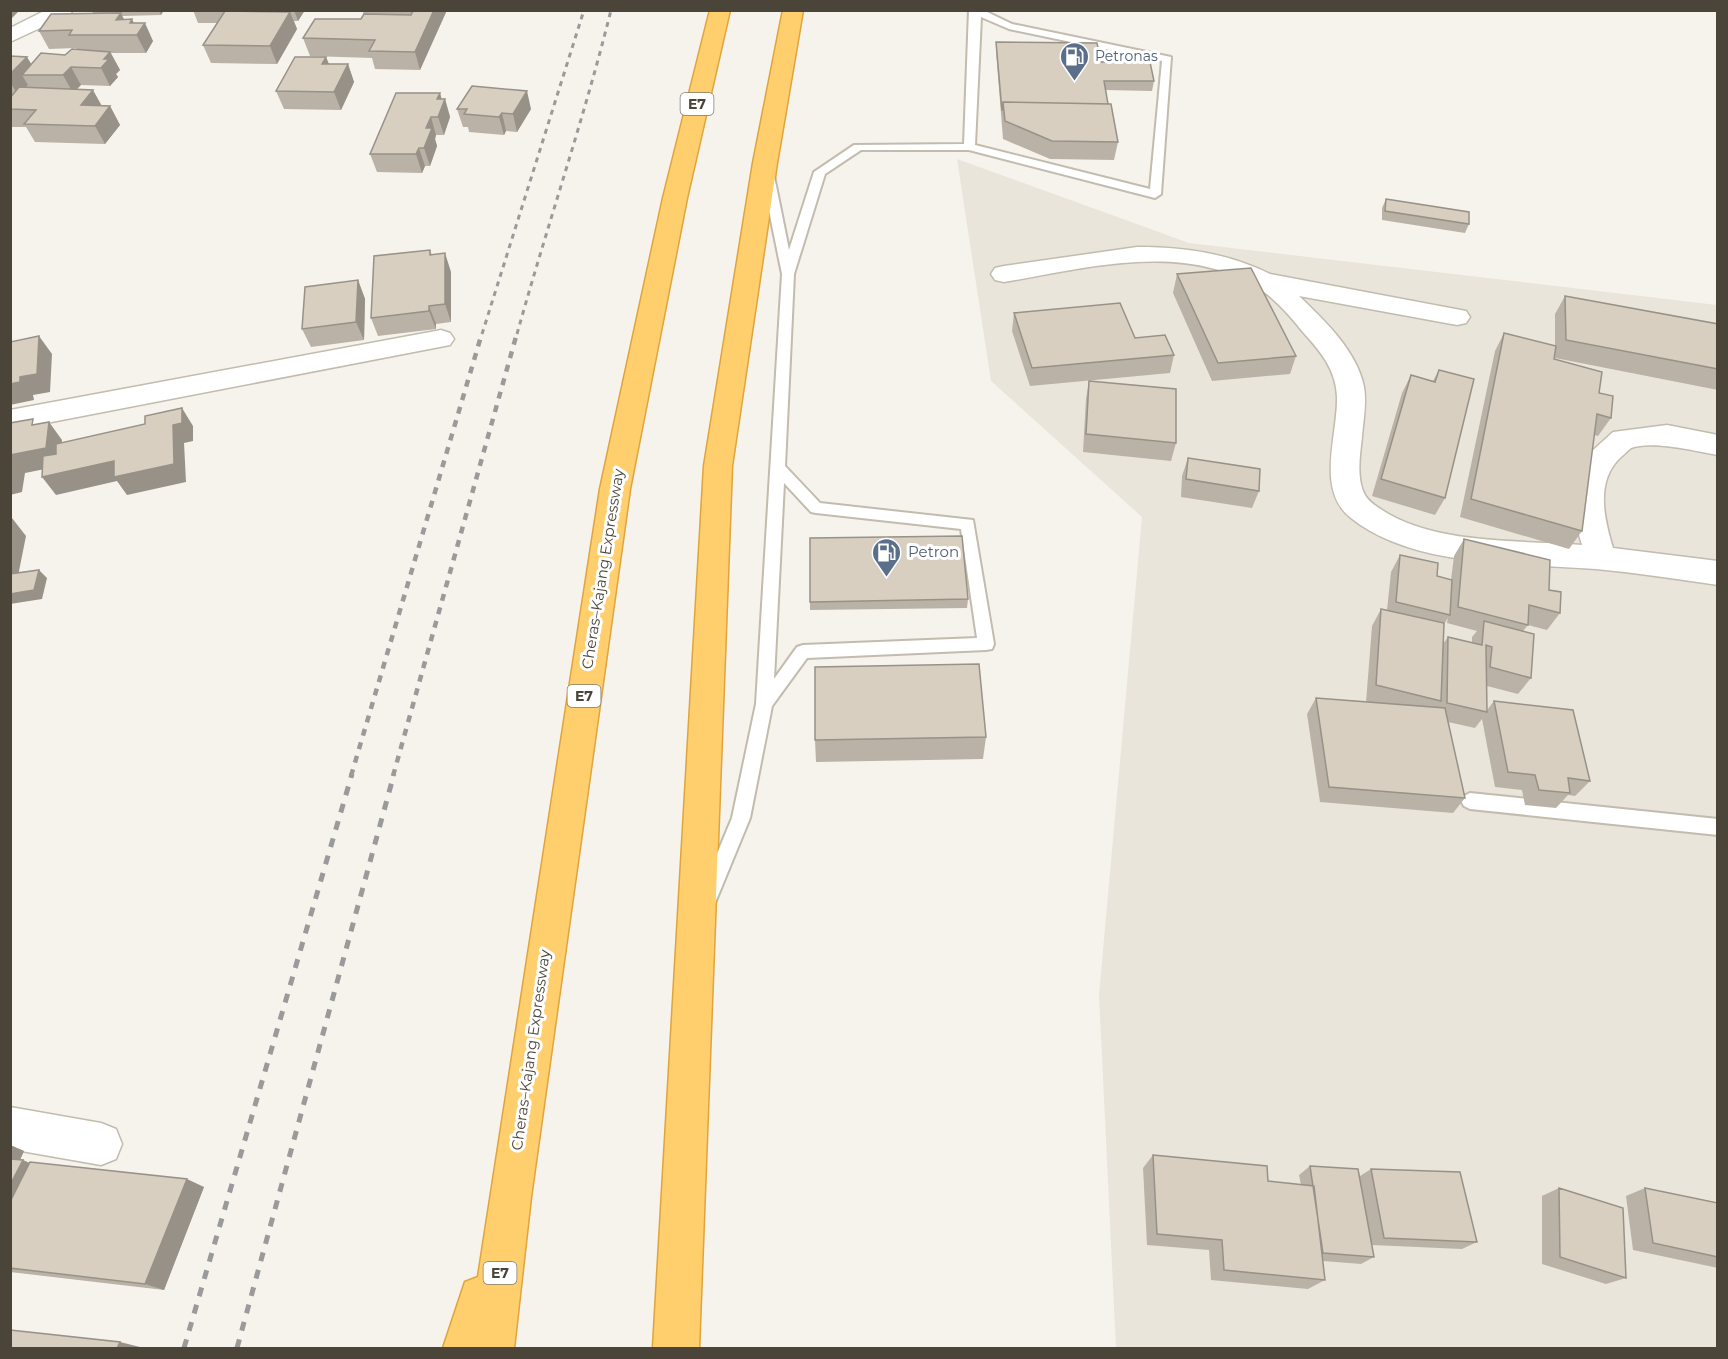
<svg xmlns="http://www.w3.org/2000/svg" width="1728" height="1359" font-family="Montserrat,sans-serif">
  <rect width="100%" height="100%" fill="#f6f3ec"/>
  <path fill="#eae5da" d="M957,159L1189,243L1717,305V1348H1116L1099,995L1142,517L991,381Z"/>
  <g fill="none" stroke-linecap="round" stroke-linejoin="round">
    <defs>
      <path id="lane" d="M969,10H983L1012,24L1171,57L1161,194L1155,198L969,150H861L825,174L794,274L785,466L820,503L973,520L994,644L992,649L986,650L807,658L772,706L750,818L715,903L708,906L701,903L699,897L732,818L756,704L782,274L762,176L768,173L774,176L789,250L814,172L854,145L964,144ZM981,17L1009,29L1162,61L1150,189L975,145ZM784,483L811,512L816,513L961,529L977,638L803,645L797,647L774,679Z
        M1470,793L1718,819V835L1470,809L1464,806L1461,801L1464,796Z"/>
      <path id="street" d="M46,10H73L70,14L10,42V28Z
        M1137,247C1185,247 1227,253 1270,274L1466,311L1470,317L1466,323L1457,325L1299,296C1324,320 1357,351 1364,387C1367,404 1363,421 1362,437C1360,455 1356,479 1365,495C1369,502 1376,506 1382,510C1435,545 1521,540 1582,545L1574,518L1575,484L1591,452L1613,432L1667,425L1718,435V455C1695,451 1652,440 1631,448C1628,450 1624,455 1621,457C1595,481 1604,518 1613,548L1718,561V585C1677,579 1637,573 1596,569C1519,563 1414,568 1351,518C1315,490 1338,435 1337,397C1336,369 1320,351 1302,331C1291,317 1279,303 1264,292C1190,239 1086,268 1004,282L995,280L991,274L995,268L1004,266Z
        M441,330L450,333L454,339L450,345L10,430V410Z
        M10,1107L101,1123L116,1129L122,1144L116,1159L101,1165L10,1149Z"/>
      <path id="highway" d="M710,10H730L687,198L630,489L531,1197L514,1348H443L465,1282L478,1277L600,489L663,198Z
        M783,10H803L777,163L732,466L699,1348H653L704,466L753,163Z"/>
    </defs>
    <use href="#lane" stroke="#c2bbae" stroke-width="4"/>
    <use href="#street" stroke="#c2bbae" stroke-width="3"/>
    <use href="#highway" stroke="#e0a43c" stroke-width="3"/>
    <use href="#lane" fill="#fff" fill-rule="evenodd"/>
    <use href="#street" fill="#fff" fill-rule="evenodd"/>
    <use href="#highway" fill="#ffcf6e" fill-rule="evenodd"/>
    <path stroke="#9a9a9a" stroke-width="3" stroke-dasharray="5 5" stroke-linecap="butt" d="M482,334L584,10
      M517,334C547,226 584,119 611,10"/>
    <path stroke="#9a9a9a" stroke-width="4.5" stroke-dasharray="7 7" stroke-linecap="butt" d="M351,776L482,333
      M393,776L517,333"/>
    <path stroke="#9a9a9a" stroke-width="5" stroke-dasharray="9 9" stroke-linecap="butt" d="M184,1348L352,774
      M237,1348L394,774"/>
  </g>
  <path fill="#bab2a6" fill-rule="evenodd" d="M92,10H164L161,15L122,16L124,19L134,23L153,41L146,53H111L120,70L116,74L118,77L110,86L81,85L77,89L102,106H110L120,125L105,144L35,142L26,127H12L10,123V98L13,95L10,94V56L31,64L65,55L77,49L76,48L49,49L39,31L93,13Z
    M193,10L261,11V10H305L298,21H294L297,29L277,64L211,63L203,45L217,23H198Z
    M362,10H447L420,70L375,69L372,58L310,56L303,38L361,19L364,15Z
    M996,42L1101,62L1154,81L1152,91L1105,90L1108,104L1118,142L1114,160L1050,159L1003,139L996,51Z
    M326,57L329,64H348L354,82L341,110L284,109L276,91Z
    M440,93L441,99H445L450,117L444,135H436L435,139L437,146L430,166H425L422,173L377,172L370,154Z
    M457,109H531L517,132L506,131L504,135L469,132L468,127H463Z
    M1386,199L1469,224L1465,233L1382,220V208Z
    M430,250L432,255L451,272V322L436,324V329L378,336L371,318Z
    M1177,274L1296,356L1290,374L1212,381L1173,293Z
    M358,280L365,299L364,340L311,347L302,329Z
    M1565,296L1718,324V390L1555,358V352L1554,359L1599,393L1611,418L1598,436L1594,435L1582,531L1569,549L1460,517L1495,351L1504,333L1555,346V314Z
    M1014,313L1135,338L1174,355L1170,373L1030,386L1012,331Z
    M1439,370L1445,498L1435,515L1372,496L1402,393L1411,375L1433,381Z
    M1089,381L1176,443L1171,461L1083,452L1086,399Z
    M1188,458L1259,491L1252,508L1181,497L1182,476Z
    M1464,539L1549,590L1560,613L1547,630L1528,625L1523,631L1531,678L1518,694L1487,686V710L1494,701L1590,781L1575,796L1568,795L1556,808L1525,805L1522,790L1495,787L1482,719L1475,728L1448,722L1465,798L1453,813L1320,802L1307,714L1316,698L1370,702H1366L1372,626L1381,609L1387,610L1391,572L1400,555L1437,576L1451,580L1454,556ZM1448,618L1447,623L1477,631L1472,637V643L1448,637L1443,644L1444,624Z
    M968,599L967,608L810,610V602Z
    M986,737L983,759L816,762L815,740Z
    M10,1145L24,1151L20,1160L29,1163L204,1187L164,1290L10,1272Z
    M1153,1155L1268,1181L1301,1185L1299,1175L1310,1166L1360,1176L1371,1169L1477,1242L1462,1249L1372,1245L1374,1257L1361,1264L1323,1261L1325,1280L1308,1289L1211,1280L1209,1250L1147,1245L1143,1168Z
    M1559,1188L1626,1278L1606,1284L1542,1264V1196Z
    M1645,1188L1718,1203V1268L1633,1250L1626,1196Z"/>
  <path fill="#979187" d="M10,10H20L10,20Z
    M159,10H164L161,15Z
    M294,10H305L298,21Z
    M434,10H447L420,70L415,52Z
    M290,12L297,29L277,64L270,46Z
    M121,13L129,31L116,20Z
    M132,19L139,33L145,23L153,41L146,53L130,23Z
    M110,52L120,70L116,74L118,77L110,86L101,68L104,59Z
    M27,57L38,75H22L28,85L18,95L10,82V74Z
    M326,57L333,75L322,64Z
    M348,64L354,82L341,110L334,92Z
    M71,67L81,85L73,93L63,75Z
    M93,90L103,108L81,105Z
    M527,91L531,109L517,132L513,114Z
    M440,93L443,104L445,99L450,117L444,135L438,117L437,99Z
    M110,106L120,125L105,144L95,126Z
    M502,113L506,131L504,135L499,117Z
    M431,117L436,135L435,139L437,146L430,166L424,148L426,128Z
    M419,148L425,166L422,173L416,154Z
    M445,253L451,272V322L445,304Z
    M358,280L365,299L364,340L356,322Z
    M429,306L436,324V329L429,311Z
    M39,336L52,354L50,392L33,395L34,400L10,405V384L20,377Z
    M182,408L193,426V441L184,443L186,482L127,495L117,481L56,495L42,477L173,425Z
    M49,422L62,440L60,466L25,473L22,492L10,495V455Z
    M12,518L26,536L17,581L10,582V521Z
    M39,570L47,578L42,599L10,604V594Z
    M10,1145L24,1151L17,1166L10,1163Z
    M23,1160L43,1169L10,1237V1185Z
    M187,1179L204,1187L164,1290L145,1284Z
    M120,1342L140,1347L139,1348H117Z"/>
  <path fill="#d8cfc1" stroke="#979187" stroke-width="1.5" d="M406,10H434L415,52L369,51L375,40L303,38L315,19H361L364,14L411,15L413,11Z
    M225,11L290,12L270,46L203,45Z
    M121,13L116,20L132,19L130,23H145L137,35H69L72,30L39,31L51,14Z
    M996,42L1097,43L1101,62H1150L1154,81H1104L1108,104L1003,102L1002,111Z
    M72,49L110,52L104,59H109L101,68L71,67L63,75H22L41,53L65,55Z
    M10,56L27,57L10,74Z
    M295,57H326L322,64H348L334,92L276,91Z
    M472,86L527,91L513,114L502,113L499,117L464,114L467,109H457Z
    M19,87L93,90L81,105L110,106L95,126L24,124L36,110L10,109V98Z
    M396,93H440L437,99H445L438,117H431L426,128H432L424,148H419L416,154H370Z
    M1003,102L1111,104L1118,142L1052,141L1005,121Z
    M1386,199L1469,212V224L1385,211Z
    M430,250V255L445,253V304L429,306V311L371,318L374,256Z
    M1251,268L1296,356L1218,363L1177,274Z
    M358,280L356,322L302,329L305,287Z
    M1565,296L1718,324V369L1566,340Z
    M1120,303L1135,338L1165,335L1174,355L1032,368L1014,313Z
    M1504,333L1556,346L1554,359L1602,372L1599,393L1613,396L1611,418L1597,414L1582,531L1471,499Z
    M39,336L37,374L20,377V382L10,384V342Z
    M1439,370L1474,379L1445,498L1381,479L1411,375L1435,382Z
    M1089,381L1176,389V443L1086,434Z
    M182,408V423L173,425L174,464L114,477V461L42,477L43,456L56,454V444L145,424V416Z
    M33,419L32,425L49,422L46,448L10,455V423Z
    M1188,458L1260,469L1259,491L1186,479Z
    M962,536L968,599L810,602V538Z
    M1464,539L1550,560L1549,590L1561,592L1560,613L1529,605L1528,625L1458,607Z
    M1400,555L1438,563L1437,576L1452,580L1450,615L1396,602Z
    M39,570L34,590L10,594V574Z
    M1381,609L1444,623L1441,701L1376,685Z
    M1484,621L1534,634L1531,678L1490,667L1492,647L1486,645L1487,712L1447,703L1448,637L1482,645Z
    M979,664L986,737L815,740V667Z
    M1316,698L1445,708L1465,798L1329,787Z
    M1494,701L1573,710L1590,781L1568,778L1570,793L1539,790L1535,775L1508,772Z
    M1153,1155L1267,1166L1268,1181L1314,1186L1325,1280L1224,1270L1222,1240L1157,1234Z
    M10,1159L23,1160L10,1185Z
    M30,1162L187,1179L145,1284L10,1268V1202Z
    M1310,1166L1358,1169L1374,1257L1323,1253Z
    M1371,1169L1460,1172L1477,1242L1384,1238Z
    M1559,1188L1623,1208L1626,1278L1560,1257Z
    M1645,1188L1718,1203V1257L1653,1243Z
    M10,1330L120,1342L117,1348H10Z"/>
  <defs>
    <symbol id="fuel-pin" viewBox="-11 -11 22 30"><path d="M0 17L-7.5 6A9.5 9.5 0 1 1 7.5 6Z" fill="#5c6f8a" stroke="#fff"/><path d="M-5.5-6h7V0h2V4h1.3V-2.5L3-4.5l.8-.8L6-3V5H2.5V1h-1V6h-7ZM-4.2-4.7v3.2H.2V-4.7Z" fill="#fff"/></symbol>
  </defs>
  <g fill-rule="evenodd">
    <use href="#fuel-pin" x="1058" y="40" width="33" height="45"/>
    <use href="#fuel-pin" x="870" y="536" width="33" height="45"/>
  </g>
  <g text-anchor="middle" stroke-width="6" stroke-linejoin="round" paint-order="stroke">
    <g font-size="14" fill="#4e5e75" stroke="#fff" text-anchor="start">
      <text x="1095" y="61">Petronas</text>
    </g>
    <g fill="#fff" stroke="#817c74" stroke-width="1.5">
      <rect x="680.5" y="93" width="33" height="22" rx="4.5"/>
      <rect x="567.5" y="685" width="33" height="22" rx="4.5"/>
      <rect x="483.5" y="1262" width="33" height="22" rx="4.5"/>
    </g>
    <g font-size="14" font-weight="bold" fill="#4b4439">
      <text x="697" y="109">E7</text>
      <text x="584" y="701">E7</text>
      <text x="500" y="1278">E7</text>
    </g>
    <g font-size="15" fill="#4e5e75" stroke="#fff" text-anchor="start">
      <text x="908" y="557">Petron</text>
    </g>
    <g font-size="15" fill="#4b4439" stroke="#fff">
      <text transform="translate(603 569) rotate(-81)" y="5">Cheras–Kajang Expressway</text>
      <text transform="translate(531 1050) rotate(-82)" y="5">Cheras–Kajang Expressway</text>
    </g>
  </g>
  <rect width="1728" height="1359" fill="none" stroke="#4b4439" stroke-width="24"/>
</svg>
